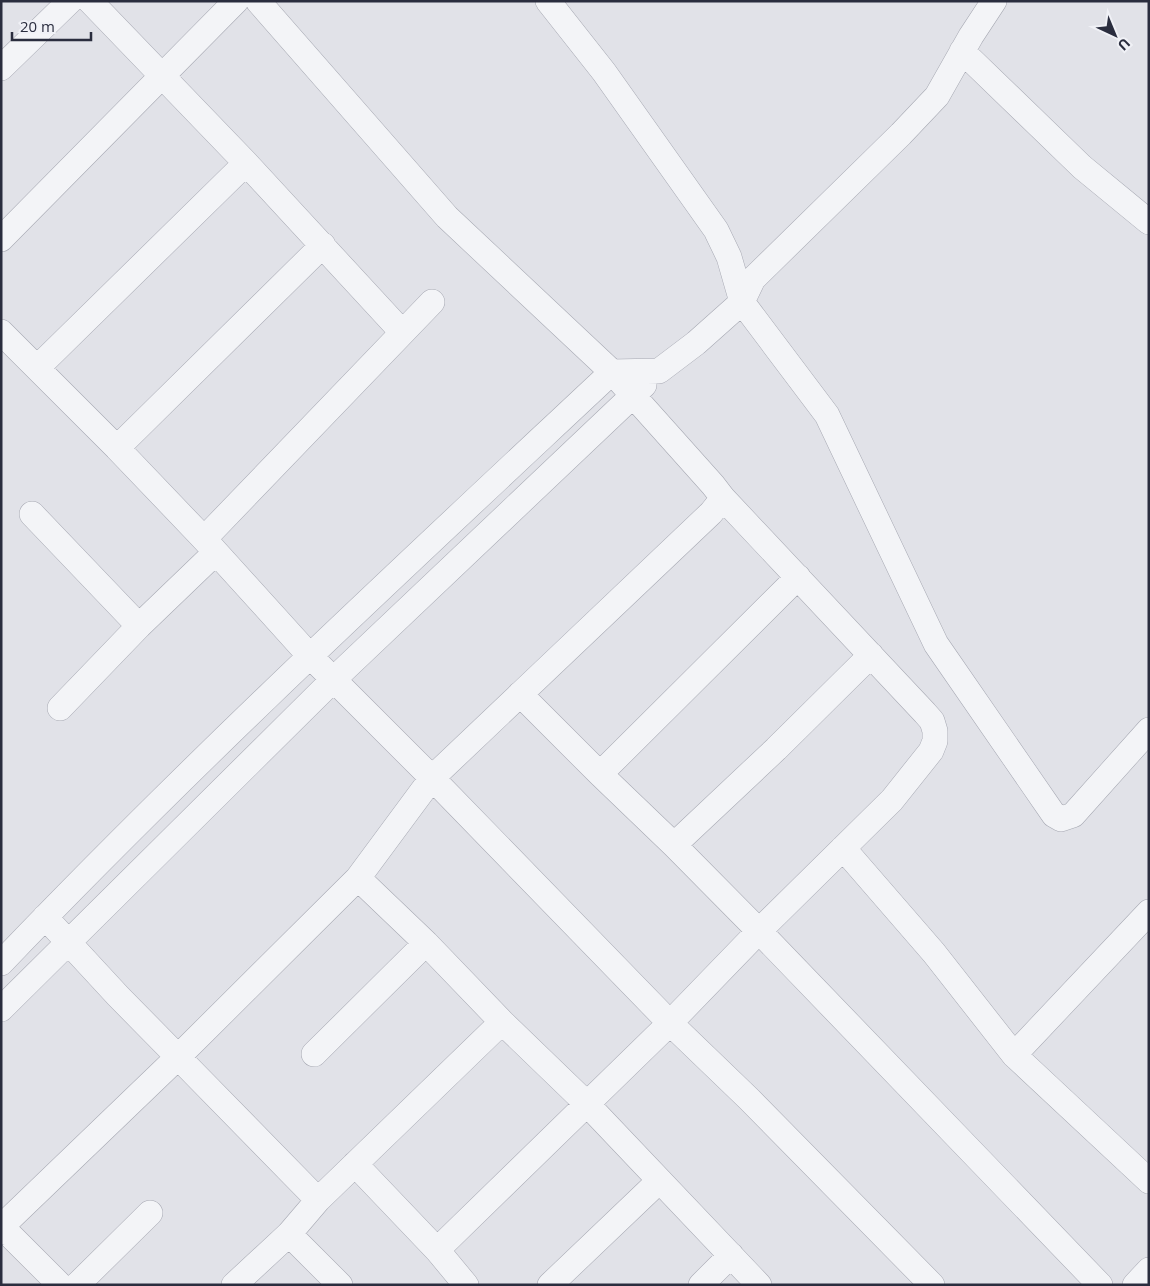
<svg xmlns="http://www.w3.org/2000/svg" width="1150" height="1286" font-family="'Open Sans',sans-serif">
  <rect width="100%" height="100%" fill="#e1e2e8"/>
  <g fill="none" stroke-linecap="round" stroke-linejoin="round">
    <defs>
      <path id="street" d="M90,1L246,163L402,332
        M548,1L604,72L716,230L729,257L742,302
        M962,51L1082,167L1149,222
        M1,68L70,1
        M1,239L236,1
        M742,302L753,279L901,134L937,96L971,36L994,1
        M1,332L117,448L204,539L309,655L432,778L670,1023L749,1099L932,1285
        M37,368L246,163
        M117,448L323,245
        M32,514L139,626
        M204,539L432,302
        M520,694L600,774L674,845L759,931L1100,1285
        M60,708L139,626L215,553
        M600,774L798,577
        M674,845L776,749L871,655
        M843,848L934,953L1014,1055L1149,1181
        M358,878L426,943L502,1022L587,1104L759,1285
        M45,917L118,996L178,1057L358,878L432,778L711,513L723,498L713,485L612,372L447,217L258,1
        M1,963C197,758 405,566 612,372L659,371L696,343L742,302L827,415L936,644L1054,815L1061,819L1073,815L1149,730
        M1,1009L334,679L644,385
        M314,1054L426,943
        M1014,1055L1149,912
        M355,1164L437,1250L466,1285
        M1,1227L178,1057L318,1200
        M1,1231L8,1233L60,1285
        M289,1234L340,1285
        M437,1250L670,1023L759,931L892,800L931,751L935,741V731L932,721L925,713L723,498
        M77,1285L150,1213
        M234,1285L289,1234L318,1200L502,1022
        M550,1285L659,1181
        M701,1285L731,1255
        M1135,1285L1149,1270"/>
    </defs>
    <use href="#street" stroke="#a6a8b2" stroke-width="26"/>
    <use href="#street" stroke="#f3f4f7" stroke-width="25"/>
  </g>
  <rect width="1150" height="1286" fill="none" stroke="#2a2d3e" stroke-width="5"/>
  <g transform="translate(1115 35) rotate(136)" stroke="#f0f1f6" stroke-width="4" paint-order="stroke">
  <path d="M0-4L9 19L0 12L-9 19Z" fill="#2a2d3e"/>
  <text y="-8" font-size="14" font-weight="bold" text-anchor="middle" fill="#2a2d3e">U</text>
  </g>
  <path d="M12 32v8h79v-8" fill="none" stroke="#2a2d3e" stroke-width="2.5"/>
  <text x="20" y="32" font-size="15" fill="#2a2d3e" stroke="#f0f1f6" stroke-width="4" paint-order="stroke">20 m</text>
</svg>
